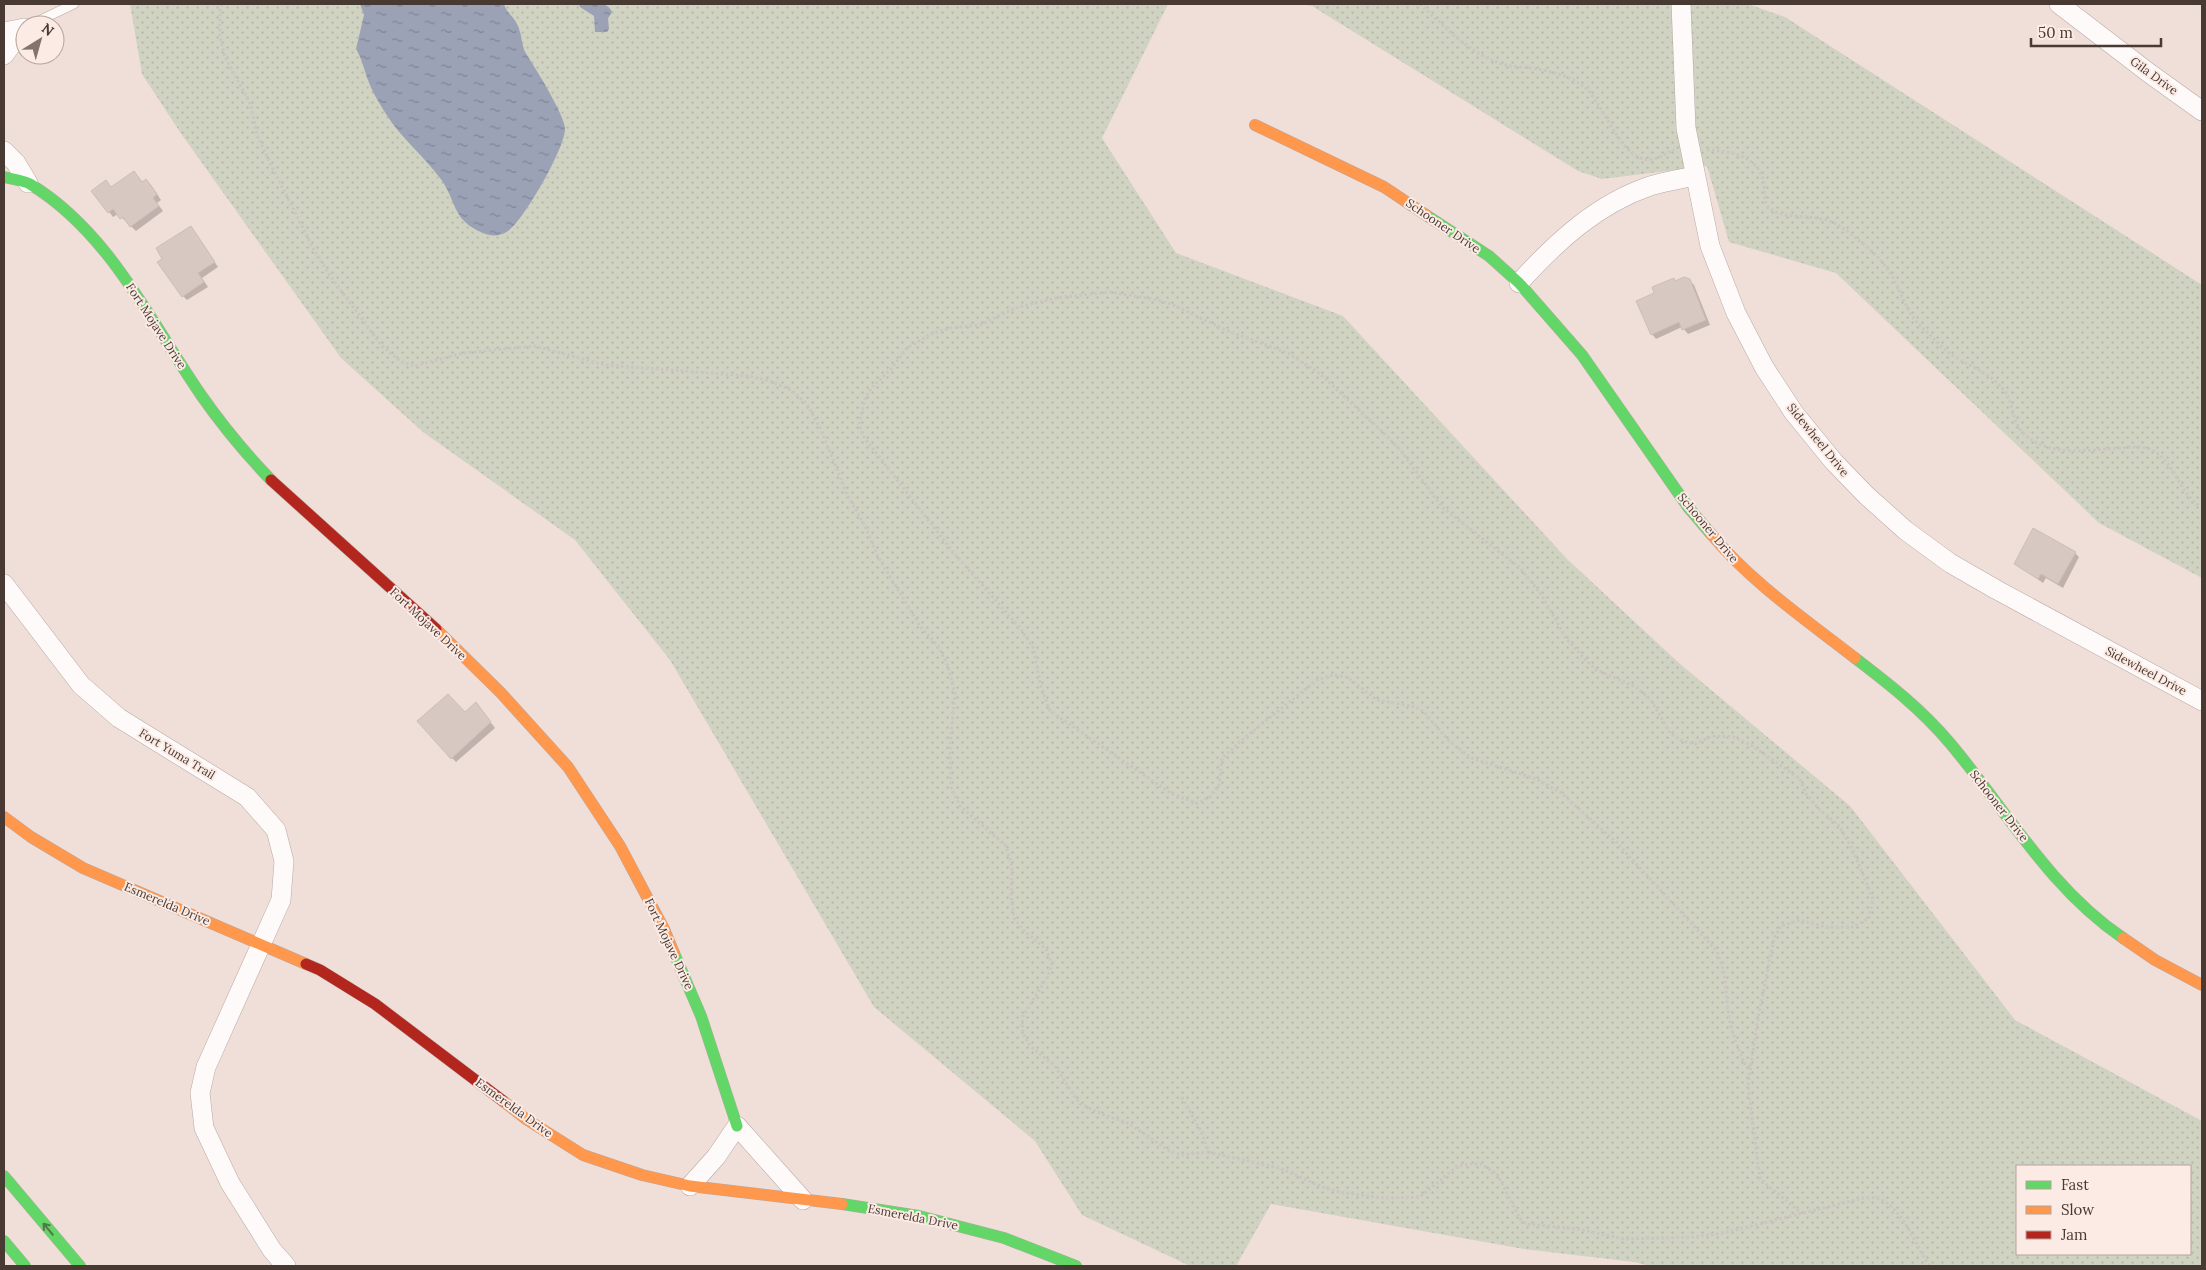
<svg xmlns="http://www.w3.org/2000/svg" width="2206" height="1270" font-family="Lora,serif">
  <defs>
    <pattern id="grass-dots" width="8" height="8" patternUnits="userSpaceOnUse" patternTransform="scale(1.25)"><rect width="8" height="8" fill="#d0d3c1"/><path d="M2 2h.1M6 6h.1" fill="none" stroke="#b4b6a6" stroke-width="1.8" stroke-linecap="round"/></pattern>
    <pattern id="water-ripples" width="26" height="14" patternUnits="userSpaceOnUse" patternTransform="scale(1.25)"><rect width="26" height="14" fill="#9ba2b6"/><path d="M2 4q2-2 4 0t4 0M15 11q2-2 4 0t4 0" fill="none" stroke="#808595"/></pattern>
  </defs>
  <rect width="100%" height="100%" fill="#f0ded8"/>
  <path fill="url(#grass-dots)" fill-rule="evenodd" d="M130,4H1168L1102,138L1176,253L1343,316L1567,559L1680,664L1850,806L2015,1020L2202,1121V1266H1650L1634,1262L1524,1249L1271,1204L1236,1266H1190L1082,1215L1035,1141L874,1007L670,660L575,540L423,432L341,358L180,132L142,74ZM2017,1166H2190V1254H2017Z
    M1301,4H1748L1785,17L2202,285V578L2099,523L1836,273L1729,242L1707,166L1602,179L1578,171L1312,6Z"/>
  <path fill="url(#water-ripples)" d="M360,4H504C506,12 514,17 517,24C522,34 521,42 525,52C534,66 565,115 565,129C565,148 524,220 508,231C501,236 491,237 483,233C451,220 457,200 440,178C423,155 401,138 386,114C380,104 372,92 368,80C364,69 362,59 356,49L364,15Z
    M579,4C590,4 607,0 612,12L608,18L609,29L607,32H595L594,16L580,7Z"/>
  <path fill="#0003" d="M134,172L143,183L146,181L151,185L161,200L157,203L163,211L136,231L118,214L113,217L93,191L112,188Z
    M195,232L218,267L202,278L208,287L187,300L183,296Z
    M1674,279L1676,282L1689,280L1694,285L1710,325L1688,334L1682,327L1656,339L1652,334L1656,294Z
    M2075,553L2079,557L2063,588L2046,578L2043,583L2015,563Z
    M480,709L495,728L456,762L452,758L465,714Z"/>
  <path fill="#d7c8c1" stroke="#ccbeb7" d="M134,171L142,182L146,179L157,194L153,198L159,206L130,227L123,217L120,219L113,209L108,213L91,191L106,180L111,187Z
    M191,226L215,262L198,273L204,282L182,297L157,262L162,259L156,248Z
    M1684,277L1690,279L1706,320L1682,330L1679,322L1651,335L1636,301L1654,293L1652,287L1674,278L1675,281Z
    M2033,528L2076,552L2058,584L2041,574L2038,579L2014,564Z
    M448,694L465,712L476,702L491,722L451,759L417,721Z"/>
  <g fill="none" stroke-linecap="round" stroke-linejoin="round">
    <defs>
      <path id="lane" d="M30,25L74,4"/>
      <path id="street" d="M1681,4L1686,128L1710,246L1736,313L1764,367L1794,413L1834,462L1866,495L1905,530L1950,563L1997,590L2202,701
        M2059,4L2149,73L2202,111
        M4,32L24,28L4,55
        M4,151L16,163L28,183
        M1519,283C1556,242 1597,204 1650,186C1665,181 1681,179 1695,176
        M4,584L81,685L119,718L247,797L276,830L284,861L281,900L206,1067L200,1093L204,1128L230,1183L272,1250L286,1266
        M690,1186L716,1157L737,1126L803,1200"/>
      <path id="fast" d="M4,177C12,179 23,180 30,184C109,232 150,321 201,395C222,425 245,453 271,480
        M1426,215L1489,256L1519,283L1582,355L1688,507L1711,534
        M1855,658C1889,684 1921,709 1949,742C2005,808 2049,888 2123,938
        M674,953L701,1016L737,1126
        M4,1176L80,1266
        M842,1204L919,1216L1004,1238L1076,1266
        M4,1241L25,1266"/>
      <path id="slow" d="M1255,125L1384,187L1426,215
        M1711,534C1752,583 1805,619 1855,658
        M436,629L501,693L568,767L620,846L664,929L674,953
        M4,817L31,837L83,868L306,964
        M2123,938L2155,960L2202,985
        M503,1101L526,1119L583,1155L642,1175L690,1186L842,1204"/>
      <path id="jam" d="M271,480L436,629
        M306,964L320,970L375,1004L503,1101"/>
    </defs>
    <use href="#lane" stroke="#b8a9a4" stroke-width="10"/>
    <use href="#street" stroke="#b8a9a4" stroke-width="20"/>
    <use href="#fast" stroke="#b8a9a4" stroke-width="12"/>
    <use href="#slow" stroke="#b8a9a4" stroke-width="12"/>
    <use href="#jam" stroke="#b8a9a4" stroke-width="12"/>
    <path stroke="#cbc4c2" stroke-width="3" stroke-dasharray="2.5 2.5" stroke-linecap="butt" d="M222,4L220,11V37L225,57L251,105L257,135L273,169L314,250L331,277L382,346L400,361L414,366L464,353L535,346L605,365L748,376L770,381L791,390L807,404L820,428L847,494L866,528L877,555L920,626L938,646L948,666L955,694L950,744L951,787L960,806L1006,846L1012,866L1011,895L1014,918L1023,930L1046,949L1052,964L1048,976L1023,1016L1022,1028L1025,1038L1031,1047L1054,1065L1080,1104L1104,1115L1128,1123L1171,1152L1182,1155L1208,1152L1201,1131L1181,1096
      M1420,4C1444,26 1470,54 1502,64C1511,67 1520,67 1529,68C1547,70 1568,75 1583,86C1603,99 1621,166 1653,159C1660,158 1667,152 1674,150
      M1707,150C1729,151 1756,155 1763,179C1766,189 1761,204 1772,210C1790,221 1817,212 1838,225C1852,234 1876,253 1886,267C1898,283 1903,304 1915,320C1920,326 1926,331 1931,336C1938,343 1945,351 1954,356C1971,367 1990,373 2003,389C2014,402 2011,421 2023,433C2049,458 2088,450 2120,448C2129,447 2138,446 2147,448C2174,456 2178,495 2202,507
      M1751,1066L1744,1063C1739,1050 1733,1036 1730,1022C1724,995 1729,978 1716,950L1617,843L1560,792L1536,779L1471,758L1449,741L1424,712L1416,707L1377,700L1347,677L1333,675L1317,680L1242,740L1222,758L1219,785L1210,797L1197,803L1172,794L1050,711L1041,687L1033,647L1020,628L953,552L863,436L859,424L865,399L871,388L891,369L907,348L931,334L951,328L980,325L1015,308L1056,298L1110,292L1153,299L1171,304L1228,331L1288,353L1320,374L1389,438L1402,452L1442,507L1520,568L1541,594L1566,638L1581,655L1595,669L1636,687L1651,700L1670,733L1682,741L1695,744L1712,736L1734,737L1751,745L1800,779L1806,794L1820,810L1838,825L1853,850L1873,899L1869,918L1853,927H1826L1800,920L1781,926L1774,938L1757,1024L1748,1086L1760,1179L1800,1212
      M1208,1152L1279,1168L1325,1188L1344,1193L1385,1198L1420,1197L1456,1167L1468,1164H1481L1497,1174L1520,1219L1526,1224L1578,1229L1624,1239L1695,1237L1723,1233L1863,1198C1868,1198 1875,1197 1879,1199C1901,1206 1918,1248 1929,1266"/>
    <use href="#lane" stroke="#fdfaf9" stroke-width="9"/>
    <use href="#street" stroke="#fdfaf9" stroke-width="19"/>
    <use href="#fast" stroke="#63d668" stroke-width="11"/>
    <use href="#slow" stroke="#ff974d" stroke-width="11"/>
    <use href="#jam" stroke="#b3261e" stroke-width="11"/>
  </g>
  <defs><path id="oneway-shaft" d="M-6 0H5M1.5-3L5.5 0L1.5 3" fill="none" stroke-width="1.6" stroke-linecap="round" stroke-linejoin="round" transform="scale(1.25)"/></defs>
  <use stroke="#537848" href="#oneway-shaft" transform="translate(48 1229) rotate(-130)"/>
  <g text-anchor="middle" stroke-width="4" stroke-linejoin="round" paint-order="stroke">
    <g font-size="12" fill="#493933" stroke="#fbebe4">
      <text transform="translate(2154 76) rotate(36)" y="4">Gila Drive</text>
      <text transform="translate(1443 226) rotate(34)" y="4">Schooner Drive</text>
      <text transform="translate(156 326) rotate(57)" y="4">Fort Mojave Drive</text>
      <text transform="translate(1818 440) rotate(51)" y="4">Sidewheel Drive</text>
      <text transform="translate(1708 528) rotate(50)" y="4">Schooner Drive</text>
      <text transform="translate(428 624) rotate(43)" y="4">Fort Mojave Drive</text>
      <text transform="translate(2146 671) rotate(28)" y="4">Sidewheel Drive</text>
      <text transform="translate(177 754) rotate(31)" y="4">Fort Yuma Trail</text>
      <text transform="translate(1999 806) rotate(52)" y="4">Schooner Drive</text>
      <text transform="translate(167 904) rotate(23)" y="4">Esmerelda Drive</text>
      <text transform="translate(669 944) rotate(65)" y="4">Fort Mojave Drive</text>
      <text transform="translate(514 1108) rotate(36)" y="4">Esmerelda Drive</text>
      <text transform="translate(913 1217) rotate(11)" y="4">Esmerelda Drive</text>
    </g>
  </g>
  <rect width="2206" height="1270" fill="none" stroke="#493933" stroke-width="10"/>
  <rect x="2016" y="1165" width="175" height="90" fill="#fbebe4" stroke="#b4a49d"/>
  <rect x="2026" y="1181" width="25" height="8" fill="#63d668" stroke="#b4a49d"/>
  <text x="2061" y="1190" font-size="15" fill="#493933">Fast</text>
  <rect x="2026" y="1206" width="25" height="8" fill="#ff974d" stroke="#b4a49d"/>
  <text x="2061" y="1215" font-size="15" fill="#493933">Slow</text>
  <rect x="2026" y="1231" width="25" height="8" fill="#b3261e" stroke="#b4a49d"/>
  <text x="2061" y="1240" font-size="15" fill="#493933">Jam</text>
  <g transform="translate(40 40) rotate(37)"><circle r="24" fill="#fbebe4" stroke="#b4a49d"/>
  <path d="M0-4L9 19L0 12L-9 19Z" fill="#83736d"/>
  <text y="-8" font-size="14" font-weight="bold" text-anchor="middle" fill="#493933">N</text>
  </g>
  <path d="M2031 38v8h130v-8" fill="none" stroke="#493933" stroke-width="2.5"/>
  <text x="2038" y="38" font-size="15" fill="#493933" stroke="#fbebe4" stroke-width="4" paint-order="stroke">50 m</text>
</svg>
